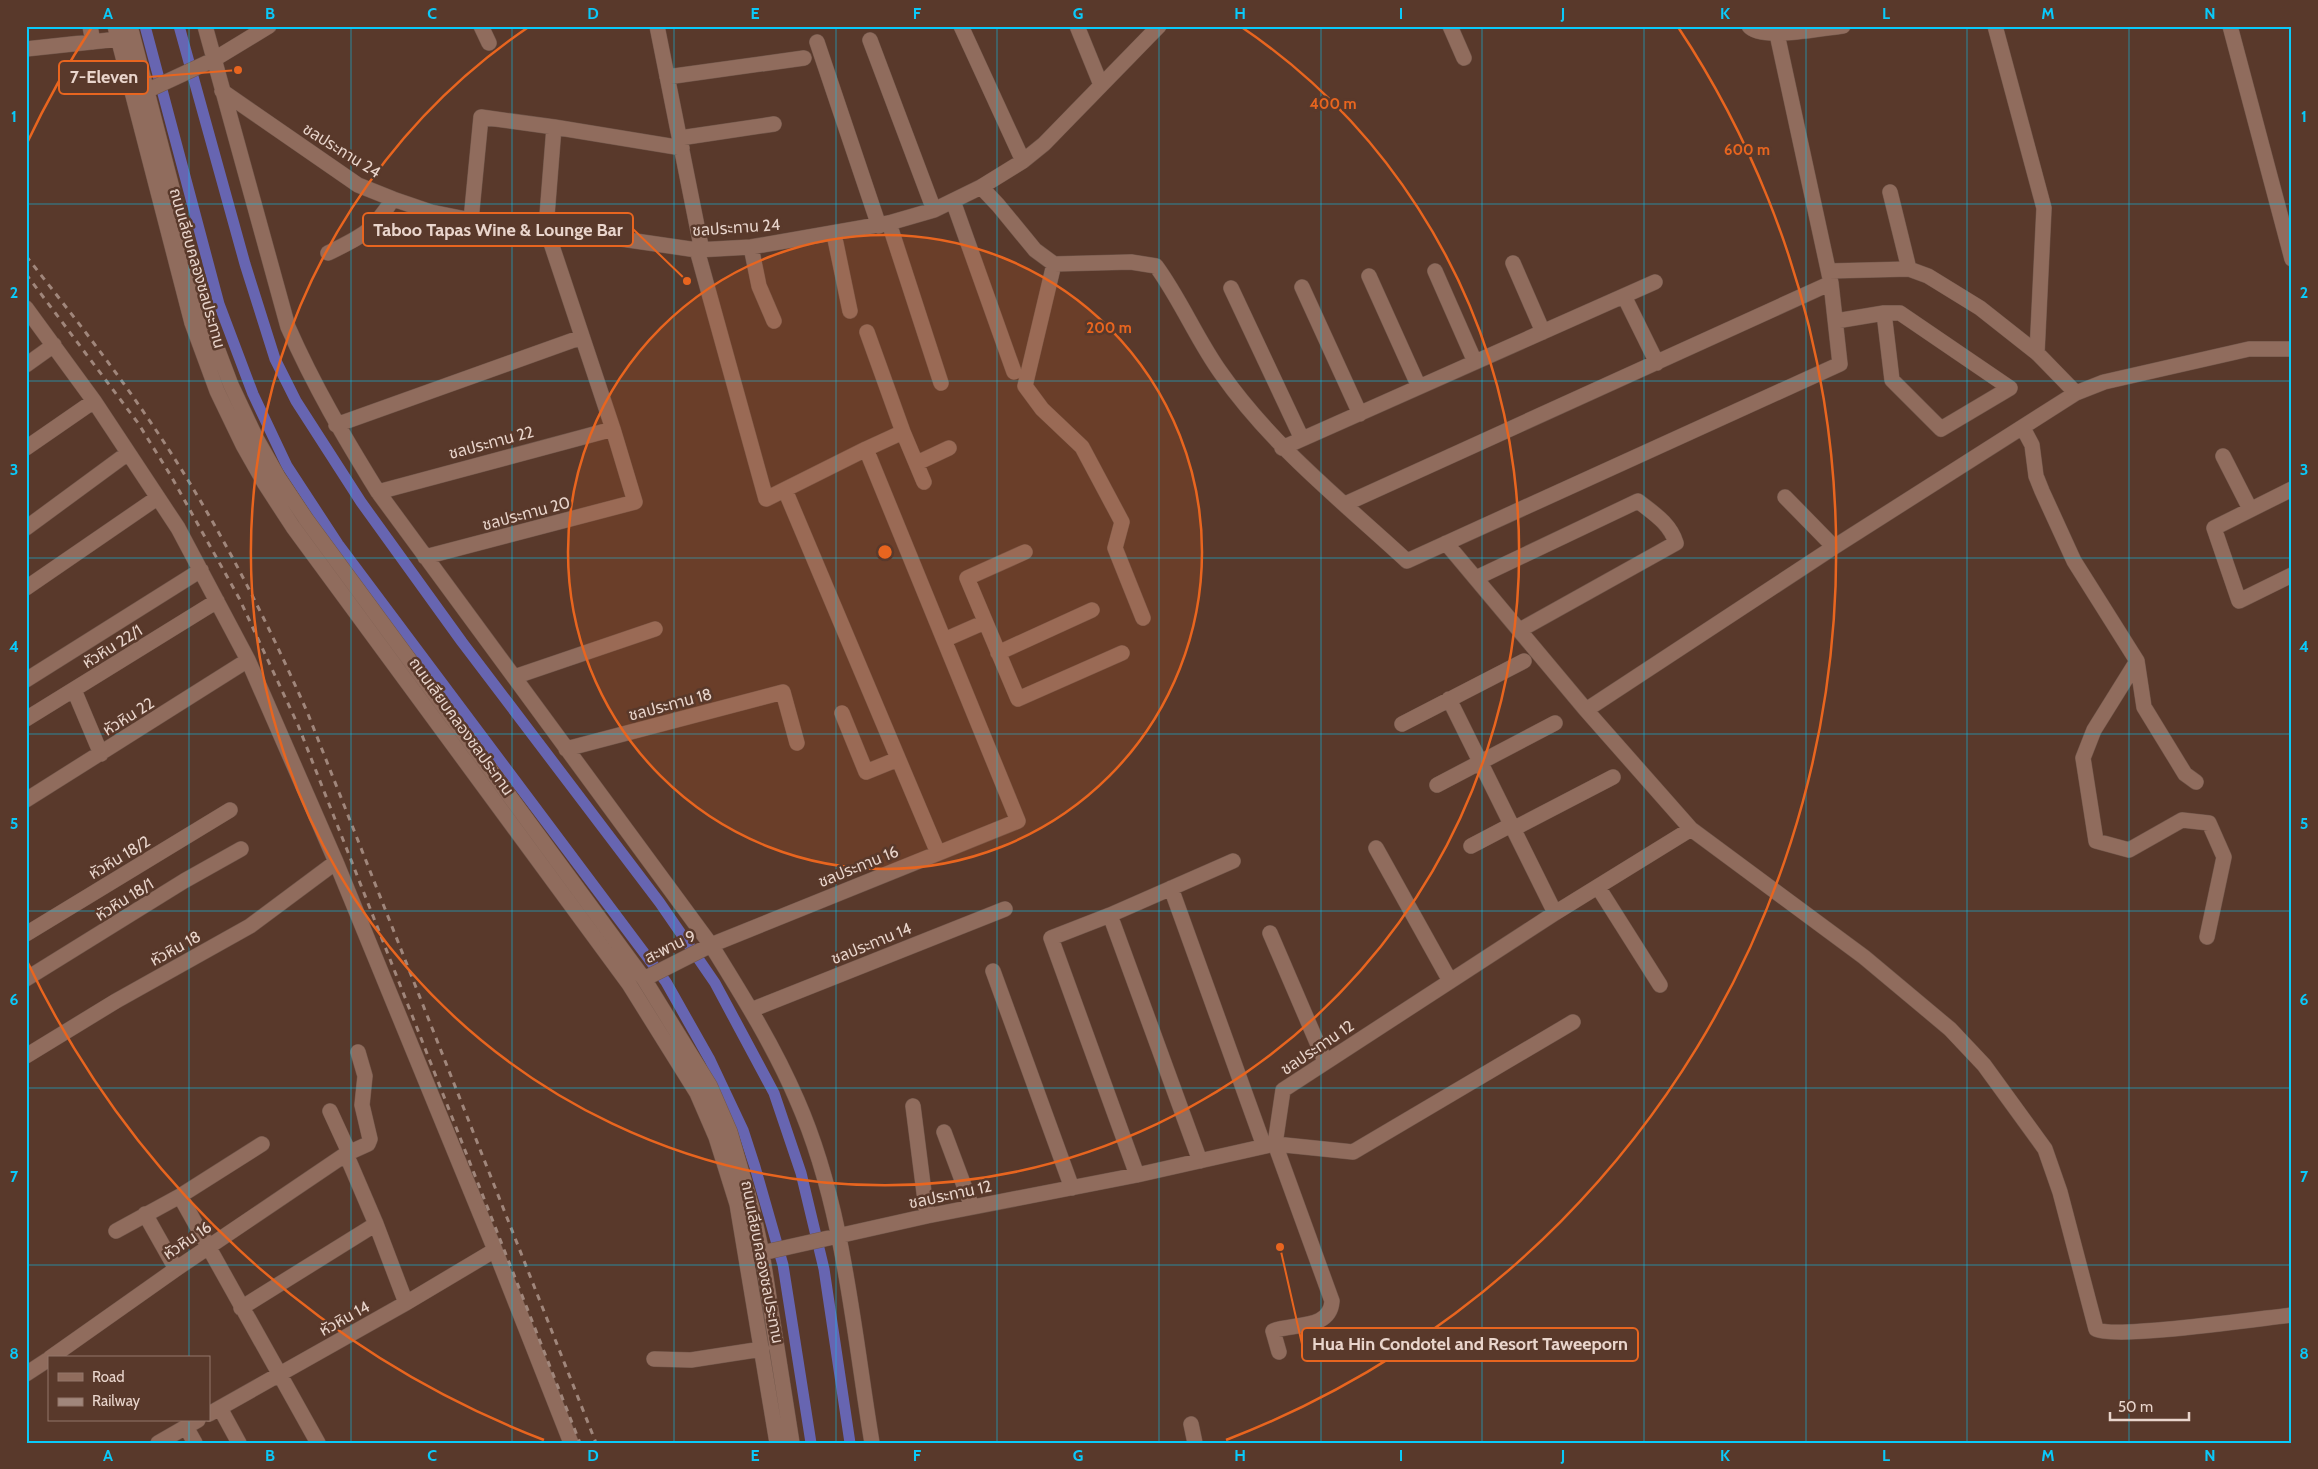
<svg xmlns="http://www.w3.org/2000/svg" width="2318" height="1469" font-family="Cabin,'Noto Sans Thai',sans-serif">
  <rect width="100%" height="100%" fill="#59392b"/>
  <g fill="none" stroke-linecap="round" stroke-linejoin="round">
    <path stroke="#6765b1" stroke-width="11" d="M145,26L219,304L253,394L287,466L338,544L666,982L710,1060L743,1130L755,1167L783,1265L811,1443
      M179,26L245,264L275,359L296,401L361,502L462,642L660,903L715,983L774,1093L801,1173L824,1269L850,1443"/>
    <defs>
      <path id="minor" d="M90,26L93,42
        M115,26L192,323L217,391L243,445L265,484L293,527L629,984L697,1093L716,1137L737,1204L777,1443
        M130,26L206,319L231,385L256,438L278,477L306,519L644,979L710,1086L730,1132L752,1208L762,1253L792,1443
        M205,26L288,327C314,386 344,437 378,492L711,945C742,995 774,1046 797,1100C844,1207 853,1329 872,1443
        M481,26L489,43
        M657,26L702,251
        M961,26L1023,161
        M1077,26L1101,85
        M1450,26L1464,58
        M1749,26C1760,41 1824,28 1843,26
        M1995,26L2044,208L2037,353
        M2230,26L2292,259
        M870,40L934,210
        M817,42L879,226
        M26,49L119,39
        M667,77L804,58
        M222,91L358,185L393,199L431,212L471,220L546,228L697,250L751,247L889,223L934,210L981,187L1023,161L1044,144L1159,26
        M140,94L213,60L269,26
        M680,138L774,124
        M981,187L998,205L1035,250L1054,264L1131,262L1156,266C1181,300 1197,340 1221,373C1272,446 1342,501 1407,561L1840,364L1831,283L1777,34
        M1890,192L1909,269
        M953,201L1014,372
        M471,220L481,117L554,127L682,148
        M889,223L941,383
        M834,234L850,311
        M751,247L759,286L774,321
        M328,253C363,236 371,233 393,199
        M1513,263L1543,332
        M1054,264L1025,386L1042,409L1082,447L1122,522L1115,548L1143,618
        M1435,271L1475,362
        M1829,271L1909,269L1928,276L1980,308L2037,353L2076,393
        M1369,276L1419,387
        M1302,287L1360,414
        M1231,288L1302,439
        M1624,296L1657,363
        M26,308L94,401L178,528L248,660L336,862L495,1250L571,1443
        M1836,321L1884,313H1900L2010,388L1941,429L1892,380L1884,313
        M867,332L903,432L924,482
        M26,365L54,345
        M336,425L582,337
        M2023,428L2032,445L2036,476L2042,491L2074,561L2137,661L2094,730L2083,758L2096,841L2129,850L2182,820L2209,823L2224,857L2207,937
        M26,448L94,401
        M1282,448L1655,282
        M866,449L903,432
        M2223,456L2250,509
        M917,463L949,448
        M2292,489L2214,528L2239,601L2292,575
        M785,490L938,853
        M378,492L613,429
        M1785,497L1834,547
        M1345,504L1831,283
        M26,528L128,453
        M1446,543L1586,710L1691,829L1864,957L1950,1029L1984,1065L2045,1149L2060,1192L2096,1329C2113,1340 2263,1318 2292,1315
        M1025,552L967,578L1018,699L1122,653
        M425,557L635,502L613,429L546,228L554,127
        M1476,578L1638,501C1653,513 1670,523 1676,543L1520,630
        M26,588L157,498
        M944,640L985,622
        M998,653L1092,610
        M2137,661L2144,707L2185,774L2196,782
        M514,677L655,629
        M26,680L201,570
        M74,690L101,754
        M1449,699L1555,913
        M1586,710L1834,547L2076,393L2104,382L2249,349H2292
        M842,713L866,772L898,759
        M26,719L217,601
        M1402,724L1524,661
        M566,749L783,692L797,743
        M1437,785L1555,723
        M26,800L248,660
        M1513,829L1613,777
        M1471,846L1511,825
        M1376,848L1450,981
        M1598,887L1660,985
        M1171,888L1264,1146
        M1110,915L1200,1161
        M1270,933L1325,1061
        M26,934L230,810
        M993,971L1072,1188
        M26,979L184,881L241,849
        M644,979L711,945L1018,821L866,449L766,499L697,250
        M751,1010L1005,909
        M26,1056L116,1001L250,926L336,862
        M913,1106L927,1216
        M330,1111L347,1148L346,1154L376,1224L406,1303
        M944,1132L972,1207
        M1137,1175L1051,938L1110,915L1233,861
        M180,1196L318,1443
        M145,1214L176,1269
        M116,1231L180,1196L262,1144
        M762,1253L927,1216L1137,1175L1275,1144L1283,1090L1555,913L1691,829
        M241,1308L376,1224
        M1279,1352L1273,1331C1294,1323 1330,1330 1332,1301L1275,1144L1353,1152L1573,1022
        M50,1358L176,1269L346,1154L368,1144L370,1139L362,1105L365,1076L358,1052
        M654,1359L691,1360L762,1349
        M26,1374L49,1359
        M220,1408L239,1443
        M209,1414L406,1303L495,1250
        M1191,1424L1195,1443
        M186,1427L195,1443
        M158,1443L198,1420"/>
    </defs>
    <use href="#minor" stroke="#71564a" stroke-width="16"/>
    <use href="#minor" stroke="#906c5d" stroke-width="15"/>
    <path stroke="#a0867b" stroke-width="3" stroke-dasharray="6 6" stroke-linecap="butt" d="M26,256C67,308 108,360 145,414C210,508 262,609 308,714L596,1443
      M26,274L138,423L171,476L239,598L298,725L580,1443"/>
  </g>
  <path fill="none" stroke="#0acafa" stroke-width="1" stroke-opacity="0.55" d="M189,26V1358M351,26V1443M512,26V1443M674,26V1443M836,26V1443M997,26V1443M1159,26V1443M1321,26V1443M1482,26V1443M1644,26V1443M1806,26V1443M1967,26V1443M2129,26V1443M26,204H2292M26,381H2292M26,558H2292M26,734H2292M26,911H2292M26,1088H2292M26,1265H2292M189,1420V1443"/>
  <circle cx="885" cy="552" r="317" fill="#e8651f" fill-opacity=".12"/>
  <g fill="none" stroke="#e8651f" stroke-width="2.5">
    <circle cx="885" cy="552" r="317"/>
    <path d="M1240 26A634 634 0 1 1 530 26"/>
    <path d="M544 1440A951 951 0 0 1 27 961M27 143A951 951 0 0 1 92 27M1678 27A951 951 0 0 1 1226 1440"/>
  </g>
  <g text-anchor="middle" stroke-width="5" stroke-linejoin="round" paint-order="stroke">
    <g font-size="16" fill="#e9d5cc" stroke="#59392b">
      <text transform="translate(342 150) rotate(32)" y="6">ชลประทาน 24</text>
      <text transform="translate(736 227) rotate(-4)" y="6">ชลประทาน 24</text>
      <text transform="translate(198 268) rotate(74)" y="6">ถนนเลียบคลองชลประทาน</text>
      <text transform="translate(491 442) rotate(-15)" y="6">ชลประทาน 22</text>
      <text transform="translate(526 513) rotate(-15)" y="6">ชลประทาน 20</text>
      <text transform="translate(112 646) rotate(-32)" y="6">หัวหิน 22/1</text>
      <text transform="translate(670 704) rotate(-15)" y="6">ชลประทาน 18</text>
      <text transform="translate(128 716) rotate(-32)" y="6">หัวหิน 22</text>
      <text transform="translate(462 726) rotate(54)" y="6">ถนนเลียบคลองชลประทาน</text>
      <text transform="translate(119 857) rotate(-31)" y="6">หัวหิน 18/2</text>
      <text transform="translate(858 866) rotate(-22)" y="6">ชลประทาน 16</text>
      <text transform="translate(124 899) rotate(-32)" y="6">หัวหิน 18/1</text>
      <text transform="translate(871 943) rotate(-22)" y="6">ชลประทาน 14</text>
      <text transform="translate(670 946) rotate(-26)" y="6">สะพาน 9</text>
      <text transform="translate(175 948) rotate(-29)" y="6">หัวหิน 18</text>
      <text transform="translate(1317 1047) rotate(-34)" y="6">ชลประทาน 12</text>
      <text transform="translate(950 1194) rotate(-12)" y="6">ชลประทาน 12</text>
      <text transform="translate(187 1240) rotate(-34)" y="6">หัวหิน 16</text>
      <text transform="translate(763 1262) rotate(79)" y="6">ถนนเลียบคลองชลประทาน</text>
      <text transform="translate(344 1318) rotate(-29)" y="6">หัวหิน 14</text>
    </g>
  </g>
  <circle cx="885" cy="552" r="8" fill="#e8651f" stroke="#59392b" stroke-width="2.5"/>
  <g font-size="15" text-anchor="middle" font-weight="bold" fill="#e8651f" stroke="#59392b" stroke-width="5" stroke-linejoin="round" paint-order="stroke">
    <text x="1333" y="109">400 m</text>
    <text x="1747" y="155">600 m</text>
    <text x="1109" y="333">200 m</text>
  </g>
  <path fill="none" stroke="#e8651f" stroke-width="2" d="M238 70L148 77M687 281L633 229M1280 1247L1302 1344"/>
  <g fill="#e8651f" stroke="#59392b" stroke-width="2">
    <circle cx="238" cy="70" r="5"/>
    <circle cx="687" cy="281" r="5"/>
    <circle cx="1280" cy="1247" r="5"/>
  </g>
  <g fill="#59392b" stroke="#e8651f" stroke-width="2">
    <rect x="59" y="61" width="89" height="33" rx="5"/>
    <rect x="363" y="213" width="270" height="33" rx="5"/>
    <rect x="1302" y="1328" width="336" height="33" rx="5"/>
  </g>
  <g font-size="18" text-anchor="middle" font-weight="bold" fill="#e9d5cc">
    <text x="104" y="83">7-Eleven</text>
    <text x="498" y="236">Taboo Tapas Wine &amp; Lounge Bar</text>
    <text x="1470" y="1350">Hua Hin Condotel and Resort Taweeporn</text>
  </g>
  <rect width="2318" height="1469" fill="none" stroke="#59392b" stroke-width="55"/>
  <rect x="48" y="1356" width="162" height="65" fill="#59392b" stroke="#93776b"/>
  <rect x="58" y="1373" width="25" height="8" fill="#906c5d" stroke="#93776b"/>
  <text x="92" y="1382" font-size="15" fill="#e9d5cc">Road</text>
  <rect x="58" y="1398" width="25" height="8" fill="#a0867b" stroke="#93776b"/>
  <text x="92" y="1406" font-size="15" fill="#e9d5cc">Railway</text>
  <path d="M2110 1412v8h79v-8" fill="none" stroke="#e9d5cc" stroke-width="2.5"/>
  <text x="2118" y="1412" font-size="15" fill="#e9d5cc" stroke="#59392b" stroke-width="4" paint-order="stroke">50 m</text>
  <rect x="28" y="28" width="2262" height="1414" fill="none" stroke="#0acafa" stroke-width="2"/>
  <g font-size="16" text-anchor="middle" font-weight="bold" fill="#0acafa">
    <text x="108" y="19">A</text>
    <text x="270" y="19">B</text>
    <text x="432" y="19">C</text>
    <text x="593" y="19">D</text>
    <text x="755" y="19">E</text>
    <text x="917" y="19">F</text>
    <text x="1078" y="19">G</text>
    <text x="1240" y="19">H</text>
    <text x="1401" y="19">I</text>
    <text x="1563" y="19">J</text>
    <text x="1725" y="19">K</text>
    <text x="1886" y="19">L</text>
    <text x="2048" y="19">M</text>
    <text x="2210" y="19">N</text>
    <text x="14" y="122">1</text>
    <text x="2304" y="122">1</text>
    <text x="14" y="298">2</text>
    <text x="2304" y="298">2</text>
    <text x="14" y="475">3</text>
    <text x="2304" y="475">3</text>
    <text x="14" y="652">4</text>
    <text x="2304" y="652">4</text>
    <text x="14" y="829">5</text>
    <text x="2304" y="829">5</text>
    <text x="14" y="1005">6</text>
    <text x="2304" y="1005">6</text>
    <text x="14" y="1182">7</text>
    <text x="2304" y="1182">7</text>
    <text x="14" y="1359">8</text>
    <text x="2304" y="1359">8</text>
    <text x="108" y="1461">A</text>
    <text x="270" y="1461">B</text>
    <text x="432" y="1461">C</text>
    <text x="593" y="1461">D</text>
    <text x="755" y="1461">E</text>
    <text x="917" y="1461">F</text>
    <text x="1078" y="1461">G</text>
    <text x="1240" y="1461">H</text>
    <text x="1401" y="1461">I</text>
    <text x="1563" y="1461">J</text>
    <text x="1725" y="1461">K</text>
    <text x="1886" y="1461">L</text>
    <text x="2048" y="1461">M</text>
    <text x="2210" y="1461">N</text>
  </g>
</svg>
